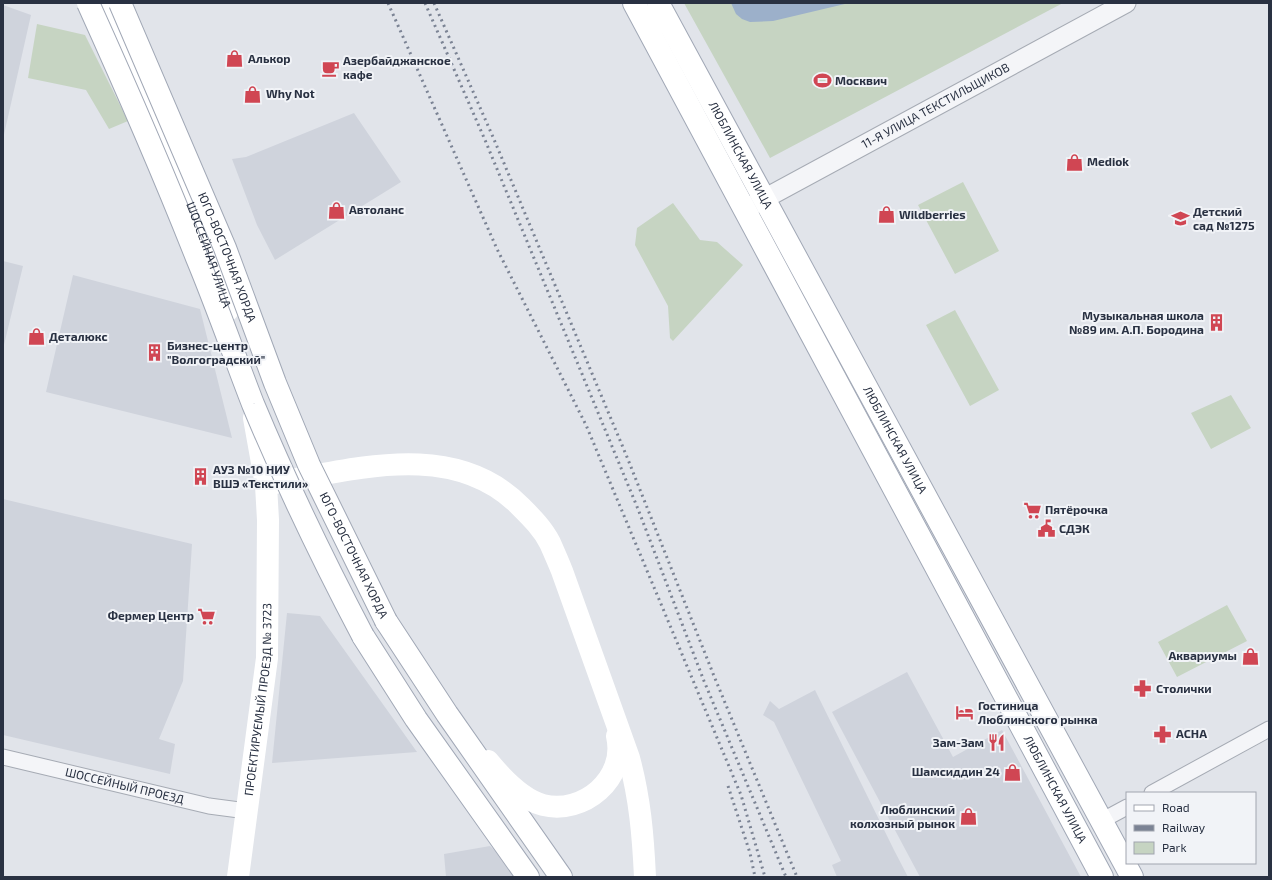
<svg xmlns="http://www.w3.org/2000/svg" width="1272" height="880" font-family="'Exo 2',sans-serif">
  <rect width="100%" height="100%" fill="#e1e4ea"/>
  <path fill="#cfd3dc" d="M3,5L31,15L3,139Z
    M354,113L401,182L275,260L257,225L232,159L246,157Z
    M3,261L23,266L3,349Z
    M73,275L200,309L232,438L46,392Z
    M3,499L192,544L183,681L159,739L175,744L170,774L3,735Z
    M287,613L320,616L417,752L272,763Z
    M907,672L953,757L1002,730L1081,877H920L832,712Z
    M815,690L894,850L908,877H837L832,865L841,861L774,722L763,715L770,701L779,709Z
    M490,846L512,867L514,877H446L444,854Z"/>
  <path fill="#c6d4c2" d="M684,3H1063L770,158Z
    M37,24L85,35L128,121L109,129L86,90L28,78Z
    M963,182L999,251L955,274L918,205Z
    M673,203L700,240L717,242L743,265L673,341L670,338L668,306L635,245L637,228Z
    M955,310L999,390L970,406L926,325Z
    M1231,395L1251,428L1211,449L1191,413Z
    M1227,605L1247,641L1177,677L1158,642Z"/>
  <path fill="#9cb0ca" d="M731,3H849L773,21L750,22L742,19L736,14Z"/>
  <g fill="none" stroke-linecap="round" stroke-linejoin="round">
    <defs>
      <g id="minor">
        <path id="s1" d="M3,757L209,806L247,811"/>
        <path d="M1152,793L1269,729"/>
        <path d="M1101,821L1127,807"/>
      </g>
      <g id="tertiary">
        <path id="s2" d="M751,206L1126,3"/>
      </g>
      <g id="primary">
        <path id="s5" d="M634,3L1102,877"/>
        <path id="s6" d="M658,3L1132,877"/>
        <path d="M386,621L447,714L561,877"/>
        <path d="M363,636L416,719L528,877"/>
      </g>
    </defs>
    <use href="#minor" stroke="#a6abb4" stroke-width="17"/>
    <use href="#tertiary" stroke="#a6abb4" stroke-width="21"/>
    <use href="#primary" stroke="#a1a8b6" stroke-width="24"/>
    <use href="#minor" stroke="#f4f5f8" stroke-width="15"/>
    <use href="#tertiary" stroke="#f4f5f8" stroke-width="19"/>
    <g stroke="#fff" stroke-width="22">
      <path id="s3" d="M106,3L192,208L213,265L228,310"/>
      <path d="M269,484C353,470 454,438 521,507C532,518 543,529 550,543C554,552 558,561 562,571L629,758C640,799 643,835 645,877"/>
      <path d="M488,761C502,778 521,799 543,805C583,815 627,779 617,736"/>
      <path id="s4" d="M238,877L267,658L268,520L266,485L254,418"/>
    </g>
    <use href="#primary" stroke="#fff" stroke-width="22"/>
    <path stroke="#7b8394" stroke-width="3" stroke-dasharray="2 4" stroke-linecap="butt" d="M388,3L497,249L586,425L741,795L765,877
      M425,3L485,140L638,509L704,681L786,877
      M434,3L493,137L627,457L714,676L797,877
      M728,786L750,853L755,877"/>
    <defs>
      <g id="primary-bridge">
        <path d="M88,3C126,87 163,172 197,258C217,306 234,355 253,404C286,483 323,560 363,636"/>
        <path id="s7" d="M120,3L225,248L275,383L309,465L386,621"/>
      </g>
    </defs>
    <use href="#primary-bridge" stroke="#a1a8b6" stroke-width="24" stroke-linecap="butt"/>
    <use href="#primary-bridge" stroke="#fff" stroke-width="22"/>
  </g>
  <defs>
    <symbol id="shop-bare" viewBox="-9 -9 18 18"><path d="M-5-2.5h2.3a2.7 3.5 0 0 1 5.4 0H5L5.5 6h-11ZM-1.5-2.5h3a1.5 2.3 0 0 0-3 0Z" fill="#d04653" stroke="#f1f3f7" stroke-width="2.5" paint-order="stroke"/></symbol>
    <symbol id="cafe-bare" viewBox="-9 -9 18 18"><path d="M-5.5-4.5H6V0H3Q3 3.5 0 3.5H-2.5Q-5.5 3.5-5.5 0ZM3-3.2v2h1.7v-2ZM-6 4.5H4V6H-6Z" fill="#d04653" stroke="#f1f3f7" stroke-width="2.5" paint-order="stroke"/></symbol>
    <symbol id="stadium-bare" viewBox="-9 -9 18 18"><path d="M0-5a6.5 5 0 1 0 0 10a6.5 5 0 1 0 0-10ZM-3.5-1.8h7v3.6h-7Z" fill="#d04653" stroke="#f1f3f7" stroke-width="2.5" paint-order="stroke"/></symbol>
    <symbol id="school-bare" viewBox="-9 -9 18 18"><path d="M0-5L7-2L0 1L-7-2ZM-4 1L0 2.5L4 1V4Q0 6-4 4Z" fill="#d04653" stroke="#f1f3f7" stroke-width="2.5" paint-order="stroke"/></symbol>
    <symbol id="building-bare" viewBox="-9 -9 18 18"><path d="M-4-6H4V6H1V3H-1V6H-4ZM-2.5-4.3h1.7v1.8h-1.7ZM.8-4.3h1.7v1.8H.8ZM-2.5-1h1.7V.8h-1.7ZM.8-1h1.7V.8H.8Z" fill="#d04653" stroke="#f1f3f7" stroke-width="2.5" paint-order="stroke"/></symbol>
    <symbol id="supermarket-bare" viewBox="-9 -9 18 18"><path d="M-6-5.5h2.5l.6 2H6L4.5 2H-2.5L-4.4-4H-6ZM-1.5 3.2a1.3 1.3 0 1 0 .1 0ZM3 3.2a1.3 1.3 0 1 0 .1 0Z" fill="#d04653" stroke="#f1f3f7" stroke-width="2.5" paint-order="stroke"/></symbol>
    <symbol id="civic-bare" viewBox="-9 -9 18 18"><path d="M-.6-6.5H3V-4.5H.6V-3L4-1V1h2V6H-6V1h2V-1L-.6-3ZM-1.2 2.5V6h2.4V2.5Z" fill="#d04653" stroke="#f1f3f7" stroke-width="2.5" paint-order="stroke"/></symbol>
    <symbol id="pharmacy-bare" viewBox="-9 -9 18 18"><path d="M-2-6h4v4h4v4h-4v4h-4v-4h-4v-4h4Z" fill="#d04653" stroke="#f1f3f7" stroke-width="2.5" paint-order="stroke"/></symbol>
    <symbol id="hotel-bare" viewBox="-9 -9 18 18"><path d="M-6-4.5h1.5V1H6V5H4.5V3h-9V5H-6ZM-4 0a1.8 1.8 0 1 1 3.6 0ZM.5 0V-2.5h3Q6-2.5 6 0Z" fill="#d04653" stroke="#f1f3f7" stroke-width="2.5" paint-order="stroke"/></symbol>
    <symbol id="restaurant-bare" viewBox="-9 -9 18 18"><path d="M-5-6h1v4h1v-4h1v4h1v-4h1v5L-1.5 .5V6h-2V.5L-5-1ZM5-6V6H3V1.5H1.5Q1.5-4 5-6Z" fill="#d04653" stroke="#f1f3f7" stroke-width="2.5" paint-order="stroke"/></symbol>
  </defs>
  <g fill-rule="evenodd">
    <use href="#shop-bare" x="222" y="46" width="25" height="25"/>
    <use href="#cafe-bare" x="318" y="56" width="25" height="25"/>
    <use href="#stadium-bare" x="810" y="68" width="25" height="25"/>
    <use href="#shop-bare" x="240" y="82" width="25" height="25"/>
    <use href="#shop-bare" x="1062" y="150" width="25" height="25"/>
    <use href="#shop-bare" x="324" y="198" width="25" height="25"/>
    <use href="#shop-bare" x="874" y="202" width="25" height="25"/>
    <use href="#school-bare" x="1168" y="206" width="25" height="25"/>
    <use href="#building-bare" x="1204" y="310" width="25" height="25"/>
    <use href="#shop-bare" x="24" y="324" width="25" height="25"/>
    <use href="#building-bare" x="142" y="340" width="25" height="25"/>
    <use href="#building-bare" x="188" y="464" width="25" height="25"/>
    <use href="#supermarket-bare" x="1020" y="498" width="25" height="25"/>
    <use href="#civic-bare" x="1034" y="516" width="25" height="25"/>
    <use href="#supermarket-bare" x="194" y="604" width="25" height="25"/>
    <use href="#shop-bare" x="1238" y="644" width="25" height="25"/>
    <use href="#pharmacy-bare" x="1130" y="676" width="25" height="25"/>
    <use href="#hotel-bare" x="952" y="700" width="25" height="25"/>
    <use href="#pharmacy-bare" x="1150" y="722" width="25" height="25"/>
    <use href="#restaurant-bare" x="984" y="730" width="25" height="25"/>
    <use href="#shop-bare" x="1000" y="760" width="25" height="25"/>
    <use href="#shop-bare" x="956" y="804" width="25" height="25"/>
  </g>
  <g text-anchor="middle" stroke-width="4" stroke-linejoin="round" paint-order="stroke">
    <g font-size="12" font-weight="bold" fill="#293142" stroke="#f1f3f7" text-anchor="start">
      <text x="248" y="63">Алькор</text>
      <text x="343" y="65">Азербайджанское<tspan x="343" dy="14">кафе</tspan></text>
      <text x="835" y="85">Москвич</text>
      <text x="266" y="98">Why Not</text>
      <text x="1087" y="166">Mediok</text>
      <text x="349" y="214">Автоланс</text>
      <text x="1193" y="216">Детский<tspan x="1193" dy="14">сад №1275</tspan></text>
      <text x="899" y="219">Wildberries</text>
      <text x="1204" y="320" text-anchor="end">Музыкальная школа<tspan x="1204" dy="14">№89 им. А.П. Бородина</tspan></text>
      <text x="49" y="341">Деталюкс</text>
      <text x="167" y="350">Бизнес-центр<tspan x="167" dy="14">"Волгоградский"</tspan></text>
      <text x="213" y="474">АУЗ №10 НИУ<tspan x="213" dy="14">ВШЭ «Текстили»</tspan></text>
      <text x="1045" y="514">Пятёрочка</text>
      <text x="1059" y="533">СДЭК</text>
      <text x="194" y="620" text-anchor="end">Фермер Центр</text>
      <text x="1237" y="660" text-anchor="end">Аквариумы</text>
      <text x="1156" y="693">Столички</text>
      <text x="978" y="710">Гостиница<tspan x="978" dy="14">Люблинского рынка</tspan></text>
      <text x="1176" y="738">АСНА</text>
      <text x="984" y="747" text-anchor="end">Зам-Зам</text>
      <text x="1000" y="776" text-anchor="end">Шамсиддин 24</text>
      <text x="955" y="814" text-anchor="end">Люблинский<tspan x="955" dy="14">колхозный рынок</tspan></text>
    </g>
    <g font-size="12" fill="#293142" stroke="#f1f3f7">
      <text dy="4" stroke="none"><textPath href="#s2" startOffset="210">11-Я УЛИЦА ТЕКСТИЛЬЩИКОВ</textPath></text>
      <text dy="4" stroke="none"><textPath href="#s6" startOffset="173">ЛЮБЛИНСКАЯ УЛИЦА</textPath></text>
      <text dy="4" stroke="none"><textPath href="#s3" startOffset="272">ШОССЕЙНАЯ УЛИЦА</textPath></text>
      <text dy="4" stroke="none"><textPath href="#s7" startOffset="276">ЮГО-ВОСТОЧНАЯ ХОРДА</textPath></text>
      <text dy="4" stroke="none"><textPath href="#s6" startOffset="497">ЛЮБЛИНСКАЯ УЛИЦА</textPath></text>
      <text dy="4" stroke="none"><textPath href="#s7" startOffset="600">ЮГО-ВОСТОЧНАЯ ХОРДА</textPath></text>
      <text dy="4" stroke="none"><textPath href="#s4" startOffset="179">ПРОЕКТИРУЕМЫЙ ПРОЕЗД № 3723</textPath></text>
      <text dy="4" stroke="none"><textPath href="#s1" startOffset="125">ШОССЕЙНЫЙ ПРОЕЗД</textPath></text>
      <text dy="4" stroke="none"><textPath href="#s5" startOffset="892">ЛЮБЛИНСКАЯ УЛИЦА</textPath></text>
    </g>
  </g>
  <rect width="1272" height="880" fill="none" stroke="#293142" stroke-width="8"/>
  <rect x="1126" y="792" width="130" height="72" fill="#f1f3f7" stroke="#a1a5af"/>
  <rect x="1134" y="805" width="20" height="6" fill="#ffffff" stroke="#a1a5af"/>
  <text x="1162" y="812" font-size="12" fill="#293142">Road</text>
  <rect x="1134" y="825" width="20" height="6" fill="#7b8394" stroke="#a1a5af"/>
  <text x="1162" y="832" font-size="12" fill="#293142">Railway</text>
  <rect x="1134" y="842" width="20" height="12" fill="#c6d4c2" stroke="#a1a5af"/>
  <text x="1162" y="852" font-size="12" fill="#293142">Park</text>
</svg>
